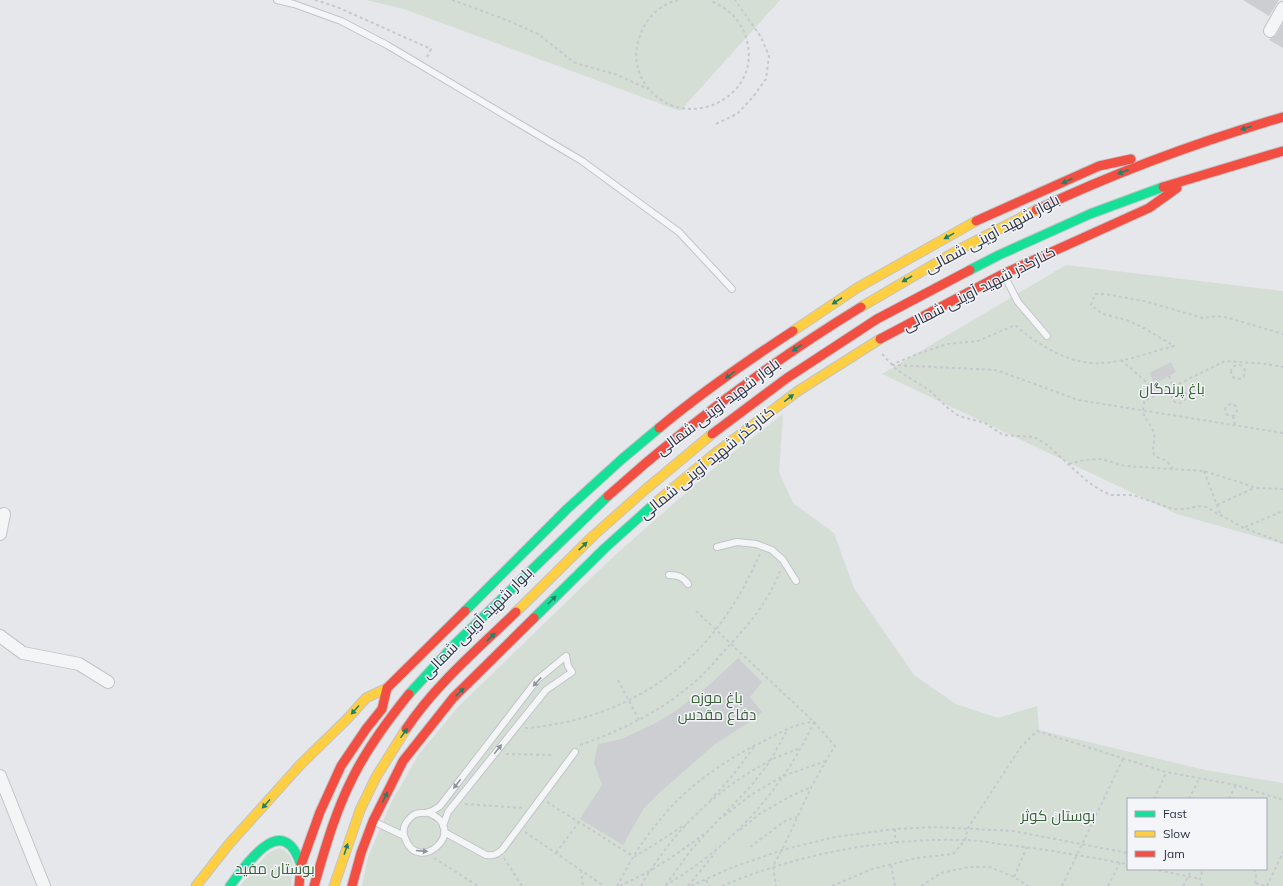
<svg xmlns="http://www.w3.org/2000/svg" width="1283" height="886" font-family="Mulish,Cairo,sans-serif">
  <rect width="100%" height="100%" fill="#e5e7ea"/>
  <path fill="#d4ded5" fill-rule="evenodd" d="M366,0H780L680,111L404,9Z
    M1066,265L1283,291V544L1177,514L882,374Z
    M783,414L779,472L793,503L834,533L854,588L914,675L956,704L998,718L1037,706L1039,730L1205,770L1283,783V886H362L368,857L391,803L419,754L459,706L614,556L721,462ZM1128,799H1266V869H1128Z
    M279,848C297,854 292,870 291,886H240L267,854Z"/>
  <path fill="#ccced2" d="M1243,0H1279L1269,16Z
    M1283,23V48L1269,40L1276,35Z
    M1171,362L1176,372L1155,384L1149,373Z
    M738,658L762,682L750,697L762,712L753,720L715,744L659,793L644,808L623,845L580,819L602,785L594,763L598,744L622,739L658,722L677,710L708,686Z"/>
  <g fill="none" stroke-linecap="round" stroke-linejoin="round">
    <defs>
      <path id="lane" d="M277,0L294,4L341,21L387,45L582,161L679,232L732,289
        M1004,275L1018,302L1047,336
        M717,547L737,542L756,544L772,550L783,560L796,581
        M669,575C678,575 683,577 688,584
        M429,813C470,830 418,876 405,838C402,831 404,824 410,818C418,810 422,815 429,812C433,811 437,808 440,806L537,680L566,656
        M375,822L404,836
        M443,826L448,812L546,690L572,672L568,666L566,656
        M444,832L486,855C493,856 496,855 502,850L575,752"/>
      <path id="street" d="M1270,31L1283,8
        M0,534L4,514
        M0,636L23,653L79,664L108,682
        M0,776L44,886"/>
      <path id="fast" d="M970,270L999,255L1090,214L1163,187
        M465,611L567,509L622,459L659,428
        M534,618L605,548L654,504
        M409,694L455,644L608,496
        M230,886C248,862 283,810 301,865"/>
      <path id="slow" d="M861,307L960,249L1036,210
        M793,331L857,288L976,221
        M654,504L713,455L798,391L880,339
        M516,612L594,535L646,489L712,434
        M196,886L229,844L300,765L348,718L366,698L387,688
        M334,886L360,810L376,777L406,729"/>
      <path id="jam" d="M1163,187L1283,151
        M1036,210C1116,172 1198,142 1283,117
        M976,221L1099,166L1131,159
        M880,339L1003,274L1149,208L1177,188
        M659,428C701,393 747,361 793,331
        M712,434L787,378L877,319L970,270
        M608,496C686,426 771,362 861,307
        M406,729C436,684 478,649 516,612
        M299,886L301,865L320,812L341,766L366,729L382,709L387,688L465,611
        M314,886C325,849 335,812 353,777C368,747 388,720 409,694
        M352,886L361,853L373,821L403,761L453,698L534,618"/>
    </defs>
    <use href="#lane" stroke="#c2c4c8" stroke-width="8"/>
    <use href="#street" stroke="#c2c4c8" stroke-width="14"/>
    <use href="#fast" stroke="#c2c4c8" stroke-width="11"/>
    <use href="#slow" stroke="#c2c4c8" stroke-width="11"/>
    <use href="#jam" stroke="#c2c4c8" stroke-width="11"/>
    <path stroke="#c6c8cd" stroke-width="2" stroke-dasharray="3 3" stroke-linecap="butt" d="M315,0L337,7L431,49L426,59
      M452,0L507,20L538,34L575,63L615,74L648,89
      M678,0C658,5 643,21 638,42C634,56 637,73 646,85C681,135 762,100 747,41C744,29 737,18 728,11C722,6 716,4 710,0
      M716,124L737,114L753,97L766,79L769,56L761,37L735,0
      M882,354L897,370L929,390L949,409L959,416L985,423L1003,435L1034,437L1046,444L1088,482L1102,491L1111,495H1133L1173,509H1185L1199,506L1206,507L1244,528L1283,543
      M1121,360L1159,393
      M891,365L917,354L947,344L978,341L1015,325C1038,345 1070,365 1101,363C1126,362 1150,352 1174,346L1146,329L1127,320L1103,314L1091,305L1095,294H1105L1144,301L1203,318L1217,316L1229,318L1283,334
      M892,365L996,370L1078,400L1283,433
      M1231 372a7 7 0 1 1 14 0a7 7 0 1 1-14 0Z
      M1169,376L1175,390
      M1172 396a7 7 0 1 1 14 0a7 7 0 1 1-14 0Z
      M1225 410a6 6 0 1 1 12 0a6 6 0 1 1-12 0Z
      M1233,416L1235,425
      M1069,464L1084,460L1101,459L1125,466L1204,471L1245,484L1255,488L1283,489
      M1173,469L1166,460C1144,455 1157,447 1154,433C1152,425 1143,418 1143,410C1143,407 1144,403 1144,401L1225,361L1266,364L1283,367
      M1204,471L1220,513
      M1217,505L1254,488
      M1245,527L1283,511
      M696,611L814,722L835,746L826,761L812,786L782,850L773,866L776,886
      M618,680L639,720
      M525,728C537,728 549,725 561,723C625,711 685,674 723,620C738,599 750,576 760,554
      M580,745C620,731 658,713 691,685C704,675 714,662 725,650C748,626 768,602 780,571
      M506,754L552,755
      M1154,799L1166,773
      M1189,799L1199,779
      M1229,799L1236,785
      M710,800C727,783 741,766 754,746
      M547,802L633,856
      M465,804L524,808
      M724,816L752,794L783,776L826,761
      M895,829V842
      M740,830L761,813L789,797L811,787
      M525,832L604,886
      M750,847L785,821L797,817
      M556,853L579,822
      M634,857L657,843L686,824
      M434,858L478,886
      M504,858L522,886
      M891,865L895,886
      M1153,869L1200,879
      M1254,869L1256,874L1255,886
      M581,870L583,886
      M1014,877L1027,847
      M706,880L709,886
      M1256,883L1265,886
      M666,885L691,850L704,836
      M617,886C624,874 630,861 638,849C649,833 662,816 676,802C699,778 736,754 766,740C781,732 796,723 814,722C783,790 729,849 664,886
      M620,886L650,871L675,855L707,832L751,786L770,761L788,729
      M641,886C672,832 714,791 769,761C779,756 790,752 800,748
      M688,886L715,853
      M691,886L728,869L782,850L835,837L895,829L934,827L1013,831L1128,853
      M722,886C798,854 881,838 964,840C978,840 992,843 1006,845C1047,849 1087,857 1128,864
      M832,886L872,869L917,858L953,854L965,840L968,828L1020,748L1037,731L1166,772L1236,785L1283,800
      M921,886L941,873L969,867H990L1014,877L1028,886
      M1062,886L1123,759
      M1108,886L1120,863
      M1183,886L1192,869
      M1202,886L1200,879L1203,869
      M1267,886L1283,852"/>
    <use href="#lane" stroke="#f4f5f7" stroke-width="6"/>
    <use href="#street" stroke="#f4f5f7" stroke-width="12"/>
    <use href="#fast" stroke="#16e098" stroke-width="9"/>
    <use href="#slow" stroke="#ffcf43" stroke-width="9"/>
    <use href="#jam" stroke="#f24e42" stroke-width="9"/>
  </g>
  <defs><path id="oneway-solid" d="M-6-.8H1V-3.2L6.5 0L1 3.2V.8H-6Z"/></defs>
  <g fill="#21806a">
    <use href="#oneway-solid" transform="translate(1246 128) rotate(163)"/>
    <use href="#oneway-solid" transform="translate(1123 172) rotate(159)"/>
    <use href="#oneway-solid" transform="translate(1067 181) rotate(156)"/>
    <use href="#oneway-solid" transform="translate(949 236) rotate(151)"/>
    <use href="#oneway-solid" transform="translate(907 279) rotate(150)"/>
    <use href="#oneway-solid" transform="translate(837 301) rotate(147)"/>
    <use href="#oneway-solid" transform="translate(797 348) rotate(147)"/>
    <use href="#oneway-solid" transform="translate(730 375) rotate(144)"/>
    <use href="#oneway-solid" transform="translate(789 398) rotate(-37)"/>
    <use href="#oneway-solid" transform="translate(583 546) rotate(-44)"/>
    <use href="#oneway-solid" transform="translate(552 600) rotate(-45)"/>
    <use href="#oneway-solid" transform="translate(491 637) rotate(-44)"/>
    <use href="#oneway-solid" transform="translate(460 692) rotate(-45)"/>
    <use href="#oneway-solid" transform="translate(355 710) rotate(132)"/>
    <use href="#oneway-solid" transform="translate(404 733) rotate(-55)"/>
    <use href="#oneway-solid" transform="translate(385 797) rotate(-63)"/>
    <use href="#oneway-solid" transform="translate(266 804) rotate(132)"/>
    <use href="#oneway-solid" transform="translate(346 849) rotate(-72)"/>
  </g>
  <g fill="#8f939e">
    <use href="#oneway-solid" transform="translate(537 682) rotate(133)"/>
    <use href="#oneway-solid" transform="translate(498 749) rotate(-52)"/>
    <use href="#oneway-solid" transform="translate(457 784) rotate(128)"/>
    <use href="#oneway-solid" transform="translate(422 851) rotate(5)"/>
  </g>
  <g text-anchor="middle" stroke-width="3" stroke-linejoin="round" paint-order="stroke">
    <g font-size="15" fill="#2a3145" stroke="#f3f5f9">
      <text transform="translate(992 234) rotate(-28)" y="5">بلوار شهید آوینی شمالی</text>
      <text transform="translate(979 289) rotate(-27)" y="5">کنارگذر شهید آوینی شمالی</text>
      <text transform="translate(718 407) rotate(-37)" y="5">بلوار شهید آوینی شمالی</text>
      <text transform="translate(707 463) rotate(-39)" y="5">کنارگذر شهید آوینی شمالی</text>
      <text transform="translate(477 623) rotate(-45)" y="5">بلوار شهید آوینی شمالی</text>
    </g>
    <g font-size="15" fill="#3a6237" stroke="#f3f5f9">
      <text x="1172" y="394">باغ پرندگان</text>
      <text x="717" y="703">باغ موزه<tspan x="717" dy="17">دفاع مقدس</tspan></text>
      <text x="1058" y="821">بوستان کوثر</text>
      <text x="275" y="874">بوستان مفید</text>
    </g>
  </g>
  <rect x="1127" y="798" width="140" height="72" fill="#f3f5f9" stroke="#a3a7b1"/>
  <rect x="1135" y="811" width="20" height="6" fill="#16e098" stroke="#a3a7b1"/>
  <text x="1163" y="818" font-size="12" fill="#2a3145">Fast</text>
  <rect x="1135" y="831" width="20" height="6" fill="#ffcf43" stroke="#a3a7b1"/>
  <text x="1163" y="838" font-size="12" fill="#2a3145">Slow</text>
  <rect x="1135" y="851" width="20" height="6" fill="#f24e42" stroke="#a3a7b1"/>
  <text x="1163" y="858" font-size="12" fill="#2a3145">Jam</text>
</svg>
